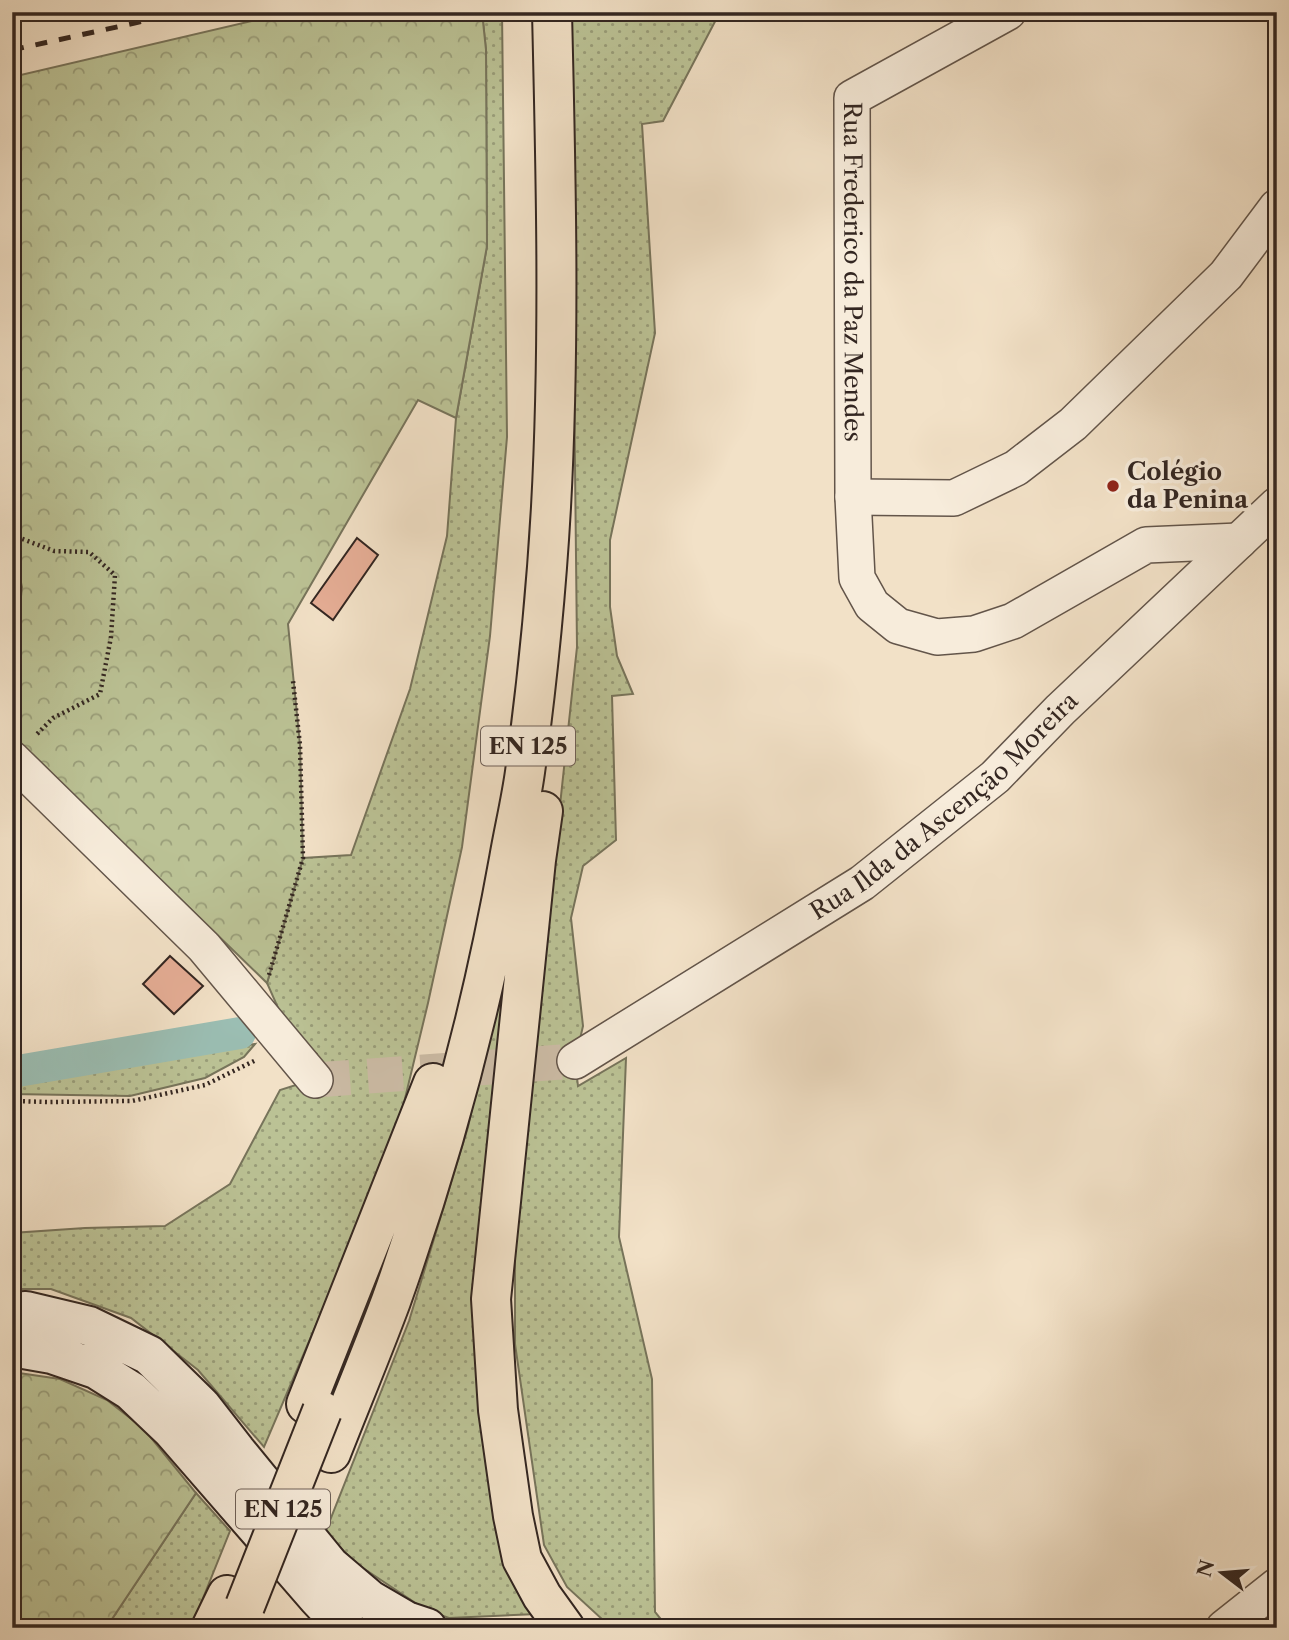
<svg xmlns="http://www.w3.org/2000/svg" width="1289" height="1640" font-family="'Libre Caslon Text',serif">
  <defs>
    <pattern id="grass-dots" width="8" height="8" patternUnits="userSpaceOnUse" patternTransform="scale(1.75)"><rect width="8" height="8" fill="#bbc295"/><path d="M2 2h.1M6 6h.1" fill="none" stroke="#999d79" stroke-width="1.8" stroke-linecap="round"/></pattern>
    <pattern id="forest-crowns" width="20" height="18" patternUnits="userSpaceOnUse" patternTransform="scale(1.75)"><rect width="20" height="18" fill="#bbc295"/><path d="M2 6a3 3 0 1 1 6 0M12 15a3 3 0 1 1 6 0" fill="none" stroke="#999d79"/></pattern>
  </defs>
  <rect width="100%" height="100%" fill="#f2e1c7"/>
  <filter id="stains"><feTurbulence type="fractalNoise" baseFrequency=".00286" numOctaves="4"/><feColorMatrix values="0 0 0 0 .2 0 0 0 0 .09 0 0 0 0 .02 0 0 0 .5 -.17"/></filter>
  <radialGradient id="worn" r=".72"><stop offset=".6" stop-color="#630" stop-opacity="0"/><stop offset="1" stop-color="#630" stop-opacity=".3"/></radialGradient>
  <path fill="url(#grass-dots)" stroke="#77745b" stroke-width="2" d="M482,12H502L507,437L490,636L462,847L428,1003L402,1111L360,1222L264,1447L198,1370L131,1318L51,1289H12V1233L85,1228L165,1226L230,1184L280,1090L315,1079L317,1054L287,1028L267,983L303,858L351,855L410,689L447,536L456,418L487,246L486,50Z
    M570,12H720L663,121L642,124L655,333L610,540V607L617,656L633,694L612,696L616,840L583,866L571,918L583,1026L575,1061L578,1086L626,1058L619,1237L652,1379L655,1612L668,1628H616L604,1621L567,1587L544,1545L515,1344V1224L577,647Z
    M522,883L476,1259L537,1614L449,1618L426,1610L357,1564L325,1533L409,1321L468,1127Z
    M255,1044L244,1057L205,1078L130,1096L12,1094V1083Z
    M196,1493L230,1531L191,1628H106Z"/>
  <path fill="url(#forest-crowns)" stroke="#77745b" stroke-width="2" d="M290,12H482L486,50L487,246L456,418L418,400L288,624L300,745L303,858L267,983L12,736V681L22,587L12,543V77Z
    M12,1372L60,1379L107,1400L144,1429L196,1493L106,1628H12Z"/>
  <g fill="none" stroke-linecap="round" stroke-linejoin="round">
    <path stroke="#9bbeb3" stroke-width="32" d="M12,1072L240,1033"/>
  </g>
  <path fill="#e5ad95" stroke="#332621" stroke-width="2" d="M357,538L378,555L333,620L311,603Z
    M170,956L203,986L174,1014L143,984Z
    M12,1176L20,1177L14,1221H12Z"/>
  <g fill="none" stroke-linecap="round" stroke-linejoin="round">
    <path stroke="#ccbca6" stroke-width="35" stroke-dasharray="35 18" stroke-linecap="butt" d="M315,1080L575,1061"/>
    <defs>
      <g id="street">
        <path id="s1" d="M1008,12L852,98L853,497L857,578L872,605L898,626L937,637L974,634L1013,621L1146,545L1239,541"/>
        <path d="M853,497L954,498L1016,468L1073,424L1226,275L1277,207"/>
        <path d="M12,759L204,947L315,1080"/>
        <path id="s2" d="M575,1061L862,883L995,777L1060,710L1277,505"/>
        <path d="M1224,1628L1277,1586"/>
      </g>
      <path id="secondary" d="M12,1312L26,1311L89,1326L149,1355L201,1406L236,1451L330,1566L370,1600L406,1621L427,1628
        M12,1347L52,1354L96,1369L131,1391L172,1430L318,1598L346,1628"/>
      <path id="primary" d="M543,811L536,860L491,1299L498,1410L513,1516L522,1559L542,1596L565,1628
        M306,1404L433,1083
        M331,1453C351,1402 372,1352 391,1301C442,1158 482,1010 509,859C514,830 521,801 525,772C537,684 546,596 551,507C560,342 556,177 552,12
        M211,1628L227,1595"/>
    </defs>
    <use href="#street" stroke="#63554a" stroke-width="38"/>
    <use href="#secondary" stroke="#332621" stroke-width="42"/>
    <use href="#primary" stroke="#332621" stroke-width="42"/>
    <path stroke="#332621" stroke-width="4.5" stroke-dasharray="2 3.5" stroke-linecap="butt" d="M12,535L54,551L89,552L115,575L111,637L100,694L53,718L35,736
      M269,975L303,858L300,745L293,681
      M12,1101L49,1102L132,1101L205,1085L256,1060"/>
    <use href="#street" stroke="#f7ecdb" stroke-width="35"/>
    <use href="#secondary" stroke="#f7ecdb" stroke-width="38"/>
    <use href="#primary" stroke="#f2e1c7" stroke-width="38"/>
    <path stroke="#332621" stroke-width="5" stroke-dasharray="12 12" stroke-linecap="butt" d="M12,50L185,12"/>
    <defs>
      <path id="primary-bridge" d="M245,1606L322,1411"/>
    </defs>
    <use href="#primary-bridge" stroke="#332621" stroke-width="42" stroke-linecap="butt"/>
    <use href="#primary-bridge" stroke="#f2e1c7" stroke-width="38"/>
  </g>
  <circle fill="#8f2418" stroke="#f7ecdb" stroke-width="2.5" cx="1113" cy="486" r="7"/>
  <g text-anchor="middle" stroke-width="7" stroke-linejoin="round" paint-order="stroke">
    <g fill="#f7ecdb" stroke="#6e6159" stroke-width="2">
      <rect x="481" y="726.5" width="94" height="39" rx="5"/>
      <rect x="236" y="1489.5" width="94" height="39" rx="5"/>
    </g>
    <g font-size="23" font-weight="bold" fill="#332621">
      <text x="528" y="754">EN 125</text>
      <text x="283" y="1517">EN 125</text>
    </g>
    <g font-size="24" fill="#332621" stroke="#f7ecdb">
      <text dy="8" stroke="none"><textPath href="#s1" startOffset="352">Rua Frederico da Paz Mendes</textPath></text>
      <text dy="8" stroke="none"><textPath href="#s2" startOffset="450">Rua Ilda da Ascenção Moreira</textPath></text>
    </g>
    <g font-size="24" font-weight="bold" fill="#332621" stroke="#f7ecdb" text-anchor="start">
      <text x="1127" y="480">Colégio<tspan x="1127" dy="28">da Penina</tspan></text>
    </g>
  </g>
  <rect width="1289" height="1640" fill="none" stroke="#f2e1c7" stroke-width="42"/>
  <rect x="14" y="14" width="1261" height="1612" fill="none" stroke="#332621" stroke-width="3.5"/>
  <rect x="21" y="21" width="1247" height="1598" fill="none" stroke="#332621" stroke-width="2"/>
  <g transform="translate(1222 1573) rotate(286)" stroke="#f7ecdb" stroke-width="5" paint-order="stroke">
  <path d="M0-5L12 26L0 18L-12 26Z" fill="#332621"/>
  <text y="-10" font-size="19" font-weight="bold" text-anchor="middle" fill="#332621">N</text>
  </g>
  <rect width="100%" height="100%" filter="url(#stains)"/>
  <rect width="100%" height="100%" fill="url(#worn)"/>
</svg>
